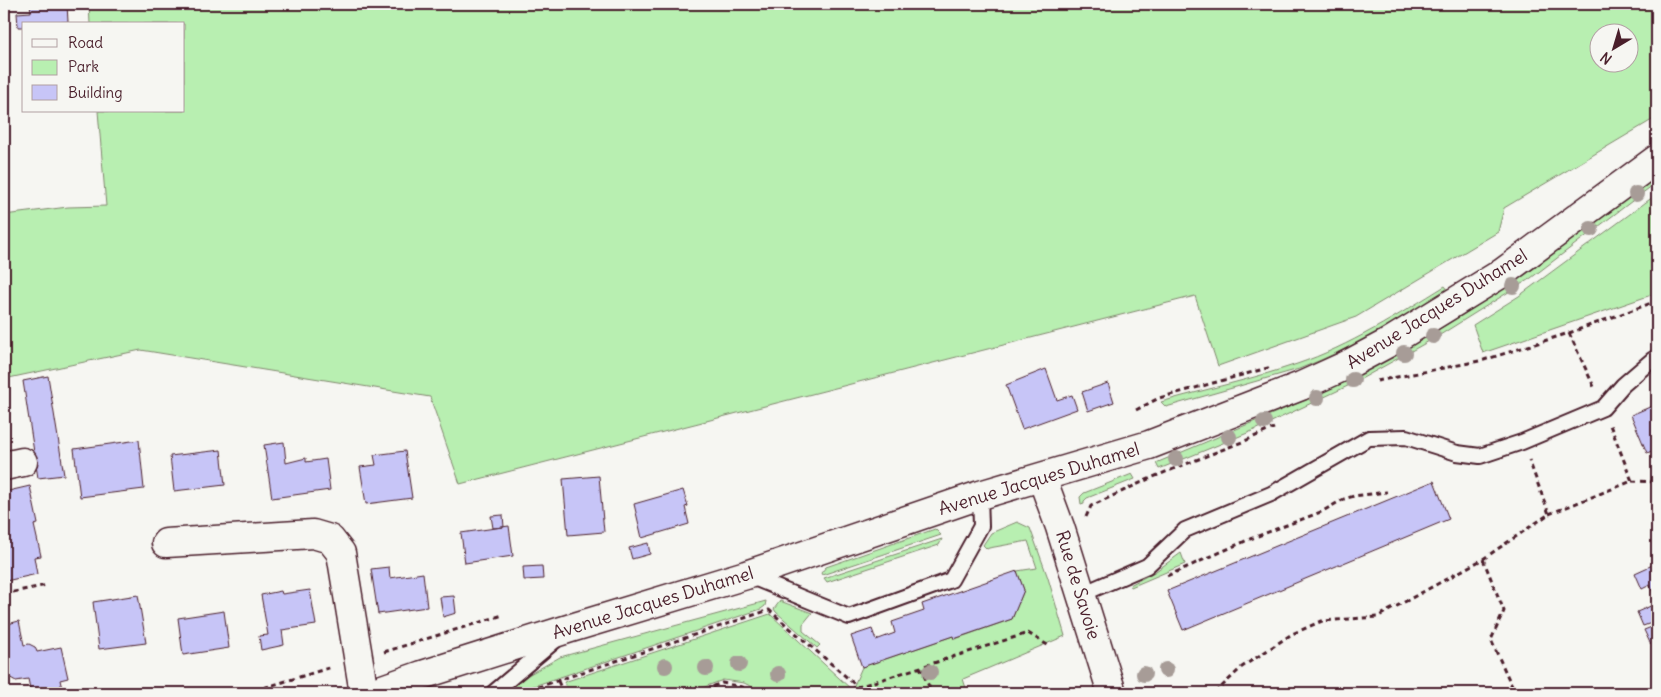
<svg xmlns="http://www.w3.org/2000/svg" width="1661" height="697" font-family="Delius,sans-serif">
  <rect width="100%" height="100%" fill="#f6f6f2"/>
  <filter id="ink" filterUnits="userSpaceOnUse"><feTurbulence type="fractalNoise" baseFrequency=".02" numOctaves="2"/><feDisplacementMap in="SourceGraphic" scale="10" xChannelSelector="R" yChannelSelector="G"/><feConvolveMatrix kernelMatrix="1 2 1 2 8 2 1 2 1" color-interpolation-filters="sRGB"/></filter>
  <g filter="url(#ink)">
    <path fill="#b8efb1" stroke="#81876e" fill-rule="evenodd" d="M89,4H1657V117L1504,208L1498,232L1356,317L1218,366L1195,296L460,484L430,397L141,350L4,379V215L68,207L106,206L98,111H184V24H90ZM1598,32H1628V62H1598Z
      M1657,175V182L1531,278L1440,335L1352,384L1250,432L1159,469L1156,463L1303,401L1400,352L1461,316L1529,272Z
      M1657,194V293L1483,353L1473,325L1519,296Z
      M1445,286L1449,291L1414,313L1360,342L1321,360L1299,369L1166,407L1161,402C1206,389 1253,379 1297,364C1350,346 1398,315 1445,286Z
      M1132,474L1135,479L1087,498L1084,501V503L1081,504L1080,497L1084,493Z
      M1017,522L1030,528L1048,578L1065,636L963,679L967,691L962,693H765L744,683L723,680L688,693H568L564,682L770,614L852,690L862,667L953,636L955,639L1012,619L1024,590L1017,571L1037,568L1028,541L989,548L987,549L983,545L991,533Z
      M935,529L941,535L822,575L821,573L826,567Z
      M942,539L939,545L827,582L824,578Z
      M1181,553L1185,564L1131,587L1130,585L1156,571Z
      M766,601L765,606L761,609L513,693L508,692L515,685L528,675L560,657Z
      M780,601L812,613L803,624V631L820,645L817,648L776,612L774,609Z"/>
    <path fill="#c7c5f7" stroke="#4a1f2b" d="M30,4H67L68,22L24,24V27H18L17,13L31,12Z
      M1046,369L1057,400L1072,395L1077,409L1022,429L1006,385Z
      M48,376L64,475L38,478L23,381Z
      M1108,383L1114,402L1088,411L1082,392Z
      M1657,404V449L1647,453L1631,415Z
      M139,440L144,489L80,497L74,449Z
      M284,442L286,463L306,458V462L326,459L330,490L272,498L264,445Z
      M221,450L225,485L174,491L170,456Z
      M405,451L412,498L366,504L360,467L376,465L374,455Z
      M599,476L604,532L568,535L563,479Z
      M1434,481L1449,519L1183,630L1167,591Z
      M30,486L38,524L34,525L41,556L34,557L37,574L6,581L4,571V492Z
      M683,490L688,506L685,507L689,524L642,538L634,504Z
      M503,515L504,527L493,528L491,516Z
      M509,526L513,556L465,563L461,533Z
      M648,543L650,554L632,559L629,548Z
      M1657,563V603L1650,585L1642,589L1635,573Z
      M542,566L543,579L524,580L523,567Z
      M389,567L390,578L423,573L427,607L378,614L371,569Z
      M1017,571L1024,590L1012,619L954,639L953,636L862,667L851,636L872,629L876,640L895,633L892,622L924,611L922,604Z
      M310,590L316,625L282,630L284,645L261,650L259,636L268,635L261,595L281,591L282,594Z
      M138,595L146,643L99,649L93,602Z
      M454,596L456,613L443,617L440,597Z
      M1653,605L1654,608L1657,607V622V621L1643,626L1637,612Z
      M224,611L229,648L183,655L178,618Z
      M19,621L24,645L29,644L35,647L37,652L61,647L68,678L60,680L63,693H31L28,679L16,681L7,676L4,664V625Z
      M1657,625V642L1651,645L1644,630Z"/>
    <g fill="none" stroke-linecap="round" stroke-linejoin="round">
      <defs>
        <path id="lane" d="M749,576L849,617L951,580L981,526L980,495
          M1080,595L1147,566L1185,530L1271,494L1369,438L1406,437L1457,453L1480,456L1522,442L1603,408L1623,385L1652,360L1657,357
          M493,693L557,639"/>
        <path id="street" d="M4,466L23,462
          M1042,478L1060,527L1112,693
          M166,543L313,534L330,539L341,553L364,693"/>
        <path id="secondary" d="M371,693L422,675L571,628L746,575L980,495L1149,445L1301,386L1345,366L1388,343L1502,273L1657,159"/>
      </defs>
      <use href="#lane" stroke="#4a1f2b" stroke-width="18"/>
      <use href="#street" stroke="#4a1f2b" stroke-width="31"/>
      <use href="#secondary" stroke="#4a1f2b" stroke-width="31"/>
      <path stroke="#4a1f2b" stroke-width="3" stroke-dasharray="5 4" stroke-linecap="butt" d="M1569,333L1595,389
        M1377,381L1484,360L1569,333L1657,301
        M1136,410L1159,398L1271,367
        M1632,481L1657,482
        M1549,514L1632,481L1610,425
        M1086,517L1091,506L1153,477L1247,440L1274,428
        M1483,559L1549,514L1529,460
        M1167,576L1250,539L1321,512L1344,499L1354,496L1387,492
        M4,594L47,585
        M384,652L503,615
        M920,667L932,693
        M558,681L563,693
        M529,690L769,610L858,687L1028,633L1049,646
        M247,693L332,667
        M696,693L722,683L742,687L760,693
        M1215,693L1242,667L1292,634L1322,621L1377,617L1483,559L1504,611L1491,640L1515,693"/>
      <use href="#lane" stroke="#f6f6f2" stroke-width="14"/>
      <use href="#street" stroke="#f6f6f2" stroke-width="28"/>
      <use href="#secondary" stroke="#f6f6f2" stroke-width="28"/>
    </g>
    <g fill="#a79c97">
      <circle cx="1636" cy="194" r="8"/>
      <circle cx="1591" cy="229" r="8"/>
      <circle cx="1513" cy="286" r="8"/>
      <circle cx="1433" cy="336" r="8"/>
      <circle cx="1404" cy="353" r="8"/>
      <circle cx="1353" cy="380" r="8"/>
      <circle cx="1317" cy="398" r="8"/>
      <circle cx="1264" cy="422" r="8"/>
      <circle cx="1229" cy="437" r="8"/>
      <circle cx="1176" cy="459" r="8"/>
      <circle cx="739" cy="664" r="8"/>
      <circle cx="665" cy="666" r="8"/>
      <circle cx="706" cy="668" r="8"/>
      <circle cx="1166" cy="670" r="8"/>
      <circle cx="930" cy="672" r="8"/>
      <circle cx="778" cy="674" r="8"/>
      <circle cx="1144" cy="674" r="8"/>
    </g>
  </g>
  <g text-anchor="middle" stroke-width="5" stroke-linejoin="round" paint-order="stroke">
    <g font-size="18" fill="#4a1f2b" stroke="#f6f6f2">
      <text transform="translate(1437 309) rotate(-32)" y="6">Avenue Jacques Duhamel</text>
      <text transform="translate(1039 479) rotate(-17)" y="6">Avenue Jacques Duhamel</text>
      <text transform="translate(1078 585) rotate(73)" y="6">Rue de Savoie</text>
      <text transform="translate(653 603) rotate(-17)" y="6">Avenue Jacques Duhamel</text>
    </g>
  </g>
  <rect width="1661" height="697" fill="none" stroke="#f6f6f2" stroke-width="20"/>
  <rect x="10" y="10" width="1641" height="677" fill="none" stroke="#4a1f2b" stroke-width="2" filter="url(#ink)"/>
  <rect x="22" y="22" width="162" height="90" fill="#f6f6f2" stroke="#b1a0a2"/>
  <rect x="32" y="39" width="25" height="8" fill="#f6f6f2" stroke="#b1a0a2"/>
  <text x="68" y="48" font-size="15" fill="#4a1f2b">Road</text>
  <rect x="32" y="60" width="25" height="15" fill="#b8efb1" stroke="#b1a0a2"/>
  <text x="68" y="72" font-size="15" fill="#4a1f2b">Park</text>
  <rect x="32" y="85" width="25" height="15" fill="#c7c5f7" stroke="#b1a0a2"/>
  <text x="68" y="98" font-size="15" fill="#4a1f2b">Building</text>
  <g transform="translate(1614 48) rotate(218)"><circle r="24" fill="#f6f6f2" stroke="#b1a0a2"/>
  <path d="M0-4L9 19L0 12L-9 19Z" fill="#4a1f2b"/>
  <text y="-8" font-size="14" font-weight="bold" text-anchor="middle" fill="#4a1f2b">N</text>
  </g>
</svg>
